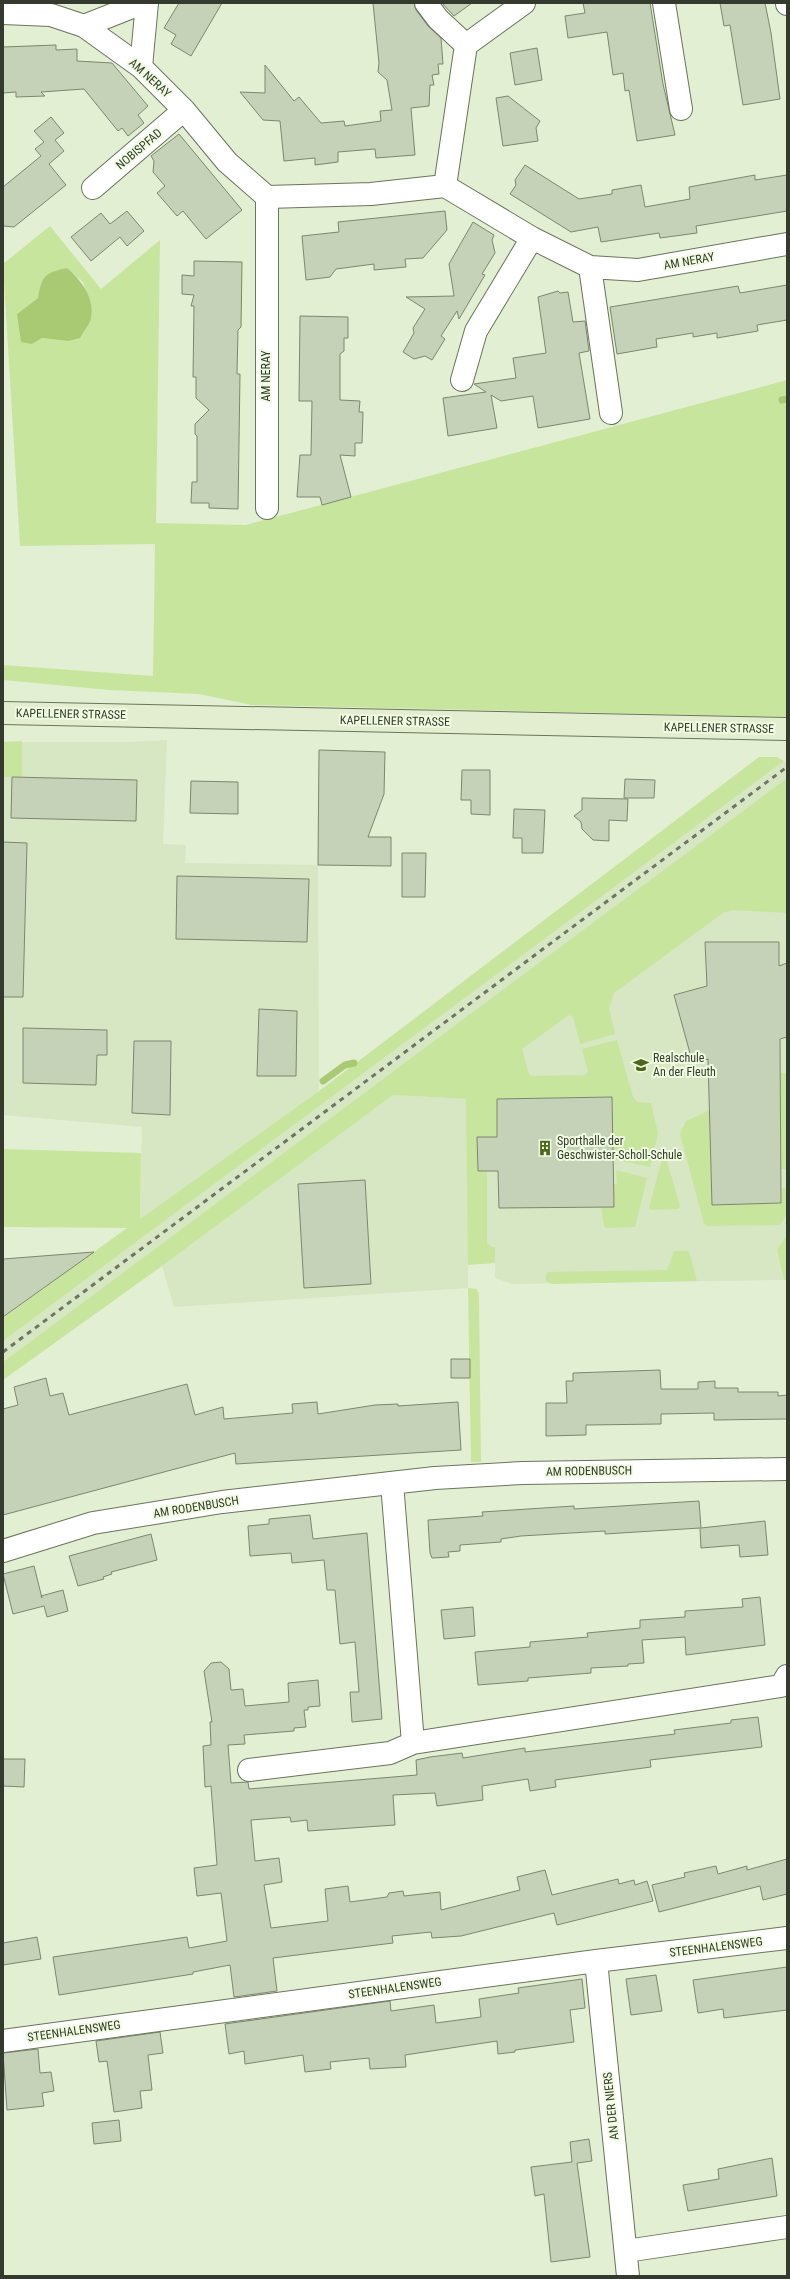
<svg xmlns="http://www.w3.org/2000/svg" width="790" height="2279" font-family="'Roboto Condensed',sans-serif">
  <rect width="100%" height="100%" fill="#e3efd3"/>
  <path fill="#d7e6c3" d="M167,740L163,844L186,845L185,863L318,865L319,1091L140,1219L142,1127L3,1115V742H130Z
    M784,761L787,763V778L3,1362V1341Z
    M787,833V1234L777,1250L784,1280L512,1284L495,1278V1263L468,1264V1288L174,1307L162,1266L393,1095L466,1099L494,1042Z"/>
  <path fill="#c8e59e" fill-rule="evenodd" d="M50,226L101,289L160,240L156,523L246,525L787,380V717L251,705L199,694L109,690L3,680V665L153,676L155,544L20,546L3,264ZM67,268L83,282L90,302L68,341L42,338L32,344L17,314L38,298Z
    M22,741V777H3V742Z
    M759,757H777L784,761L3,1341V1318L127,1228L3,1227V1149L141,1153L140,1219L319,1091Z
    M787,778V913L733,910L723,913L614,993L609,1009L615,1034L580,1044L573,1017L569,1015L522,1049L529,1074L532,1076L584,1075L588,1072L582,1049L617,1040L633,1097L637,1102L651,1103L658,1133L650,1167L613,1159L612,1097L497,1099V1137H477L478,1171H487V1243L492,1247H495V1263L468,1265L466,1099L393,1095L162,1266L3,1380V1362Z
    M780,1073H787V1157L786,1169H781Z
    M710,1110L712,1205L781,1203L782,1188H787V1214L780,1225L707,1226L704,1224L680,1134L686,1121Z
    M662,1159L667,1161L680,1206L678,1209L651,1210L649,1208Z
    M616,1170L647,1178L635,1227L606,1228L604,1226L601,1207L613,1184H617Z
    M787,1234V1280H784L777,1250Z
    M674,1251H689L697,1281L552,1284L546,1281V1274L548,1272L667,1270Z
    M468,1288L477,1289L479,1295L481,1462H471Z"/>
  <path fill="#a9ca72" d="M67,268C81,280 95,298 91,318C90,324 83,332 80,338L68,341L42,338L32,344L21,342L17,314L38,298C42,275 45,273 67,268Z"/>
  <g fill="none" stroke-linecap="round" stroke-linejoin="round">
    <path stroke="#a9ca72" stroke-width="7" d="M782,400L787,399
      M323,1081L345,1065L354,1063"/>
  </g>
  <path fill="#c6d2b7" stroke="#7c876d" d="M179,3H222L191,56L171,44L176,35L164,28Z
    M373,3H414L416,10L428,26L441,38L443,64H438L439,74L432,75L434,85H430L429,106L411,108L415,155L376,158L375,149L338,152V162L315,165V158L284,161L280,121L263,120L240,92L265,93V65L294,101L299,97L321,123L344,121L345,126L381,121L380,111L392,110L387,80L378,72L379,63Z
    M442,3H472L454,16Z
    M583,3H650L663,84L675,135L637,141L629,90L625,91L623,73L613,75L607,32L568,38L565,16L585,13Z
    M720,3H765L771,33L780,99L743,105L730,25L724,26Z
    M56,45V50L77,49V61L112,63L148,106L138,115L144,123L128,136L122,128L118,131L84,89L41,92L45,96L16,97V92L3,93V47Z
    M537,48L542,80L515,85L510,53Z
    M508,96L540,121L536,128L538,141L503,146L496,98Z
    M51,117L64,133L55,140L64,151L49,164L66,185L14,227L3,226V187L41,156L35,149L44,142L34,131Z
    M179,134L242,210L206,239L183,211L177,216L157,193L165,186L153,172L154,161L151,156Z
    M525,165L579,199L612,194V190L641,185L645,207L690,199L689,187L755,175V180L787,175V211L696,226L697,233L660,238L659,233L601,242L598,227L571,232L510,194L516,185L515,180Z
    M127,211L144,231L127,246L120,237L91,261L71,237L101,213L110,224Z
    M445,211L447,230L423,258L405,259L406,267L374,270V264L336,269L330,277L306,280L302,236L339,232L338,222Z
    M473,222L494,235L492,240L495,253L482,274L485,275L459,319L457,311L441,336L445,339L432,360L425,356L414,359L403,352L414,333L413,328L425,309L406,297L454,296L449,264Z
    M194,261L242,262L241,327L238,330L237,374H240L238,509L209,508V503H191L192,482H197V436L195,434V424L209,410L196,398V377H193L194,306H191L194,295L182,294V275L194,276Z
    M787,285V320L757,325L758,331L717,338V333L693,337V333L656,339L657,347L617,354L610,307L738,286L740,293Z
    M558,291L560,293L568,292L573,322L585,321L589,351L579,353L590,419L538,428L533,396L501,401L491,395L497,428L448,436L443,398L486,392L474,384L516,378L513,358L546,353L538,297Z
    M300,316L348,317V338H344V351L340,354V400L360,401L359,412H363L362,443H355V456L340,455L351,497L322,505L320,497H297L300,455H311L312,401H299Z
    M319,750L385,752L384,794L368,837H391V866L318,865Z
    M462,770H490V815L471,814V800H461Z
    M12,777L137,780L136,821L11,818Z
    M625,779L655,780L654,798H624Z
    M191,781L238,782V814L190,813Z
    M582,798L628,799L627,821L609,820V841L593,840L582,829L581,822L574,816L582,810Z
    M514,809L545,810L543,853H522V838H513Z
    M3,842L27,843L23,997H3Z
    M402,853H426L425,897H402Z
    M177,876L309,879L307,942L176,939Z
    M705,942H779V966L787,963V1037L780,1039L781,1203L712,1205L708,1059L693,1064L674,995L707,986Z
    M259,1009L297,1011L296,1076H257Z
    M23,1028L107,1030V1055H97L96,1085L23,1083Z
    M134,1041H171L170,1115L132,1113Z
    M612,1097L614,1207L499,1208L498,1171H478L477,1137H497V1099Z
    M365,1180L371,1284L304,1288L298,1184Z
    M94,1252L3,1317V1259Z
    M451,1359H470V1378H451Z
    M660,1370L661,1389H698V1382L715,1381V1388H738V1392H778V1396L787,1395V1419L714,1420V1413L661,1414V1424L586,1425V1435L546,1436V1403H567L566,1381H573V1373Z
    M46,1378L50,1396L63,1393L69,1415L187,1384L195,1415L223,1407L224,1419L293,1413L292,1404L317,1402L318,1414L375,1405L398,1404V1406L458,1402L461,1450L236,1464L235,1453L3,1515V1409L18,1405L14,1387Z
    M699,1501L701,1528L765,1521L768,1555L740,1557L739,1545L701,1548L700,1528L605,1534V1531L521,1536L501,1539V1542L460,1545V1551L448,1552L449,1557L432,1558L430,1553L428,1520L483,1516L482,1512L574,1506V1509Z
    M310,1515L313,1539L367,1533L382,1719L352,1722L350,1692H359L355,1642L340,1644L335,1590H327L324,1560L292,1563L291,1553L250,1556L248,1526L269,1524V1519Z
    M151,1534L157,1560L111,1572L112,1574L103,1577L104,1579L78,1586L69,1556Z
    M34,1566L42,1598L41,1596L63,1590L68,1611L47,1617L44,1606L13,1614L3,1574Z
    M760,1597L765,1645L686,1655L685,1637L642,1640L644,1663L628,1664V1666L591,1668V1673L528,1678V1681L478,1685L475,1652L530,1647V1642L588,1637L587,1633L640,1628V1620L685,1617V1611L743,1607L742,1599Z
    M473,1607L475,1636L444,1639L441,1610Z
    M221,1662L229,1669L231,1690L243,1689L245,1706L289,1702L288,1683L318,1680L320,1706L308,1707V1710H304L306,1727L294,1728V1731L244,1735L245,1744L228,1745L231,1783L248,1782L249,1789L417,1775L416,1760L430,1757L462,1753L463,1758L525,1748V1752L675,1734L674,1730L731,1723V1720L758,1717L762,1747L650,1760L651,1767L555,1780L556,1787L530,1791L528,1779L482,1786L483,1800L437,1806L435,1793L393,1795L395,1825L308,1831L307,1820L291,1822L290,1817L251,1820L255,1861L279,1858L282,1882L264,1885L271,1928L328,1921L325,1889L348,1886L350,1902L387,1897L389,1893L403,1891L404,1896L440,1892L441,1910L520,1890L517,1877L545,1870L552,1895L618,1879L619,1884L634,1880L635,1885L647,1881L653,1901L557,1925L554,1913L461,1936L432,1938L431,1932L392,1936L393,1943L273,1958L277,1991L234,1997L230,1965L193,1972V1974L59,1995L53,1957L187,1937L189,1948L227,1941L221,1893L197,1896L194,1868L217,1865L211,1786L205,1787L204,1766L203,1746L211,1745L210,1722H212L204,1671L211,1663Z
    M3,1759H25L24,1787L3,1786Z
    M787,1859V1894L763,1900L760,1886L659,1912L652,1885L685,1877L684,1873L716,1866L718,1874L747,1866V1870Z
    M37,1937L41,1959L3,1965V1943Z
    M787,1967V2010L724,2018L723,2009L698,2013L693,1980Z
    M656,1975L662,2011L631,2015L626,1979Z
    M582,1979L585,2008L570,2010L574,2042L515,2050V2052L498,2054L497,2041L405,2055L406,2067L370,2069L369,2058L330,2062L331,2069L305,2072L303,2055L245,2064L244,2051L229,2054L225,2024L390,2001L391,2011L434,2005L436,2023L481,2017L479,1999L519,1993L518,1988Z
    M160,2032L163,2053L148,2055L152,2090L140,2091L142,2108L114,2112L107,2061L99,2062L96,2041Z
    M38,2049L40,2073L51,2072L54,2091L42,2093L44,2106L7,2110L3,2053Z
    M119,2120L121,2141L94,2144L92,2123Z
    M589,2139L592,2161L577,2163L590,2257L551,2262L544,2194L535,2196L531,2167L572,2162L570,2142Z
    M772,2158L777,2196L688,2211L683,2185L719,2179L718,2169Z"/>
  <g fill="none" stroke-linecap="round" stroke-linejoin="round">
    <defs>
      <path id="minor" d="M426,3L438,19L466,45
        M664,3L681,109
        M787,3V4
        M3,13L51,15L84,26L141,67L184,110L227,162L267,197L371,194L445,186L532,238L590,267L638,270L787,244
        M84,26L142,3
        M141,67L147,3
        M445,186L466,45L524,3
        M93,188L184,110
        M590,267L611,413
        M462,380L476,331L532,238
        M267,508V197
        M392,1483L413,1743L781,1686L787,1676
        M3,1551L93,1523L222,1502L435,1478L522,1473L787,1469
        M249,1770L390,1753L413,1743
        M596,1961L628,2276
        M3,2041L596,1961L787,1938
        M626,2251L787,2227"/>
      <path id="secondary" d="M3,713L787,729"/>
    </defs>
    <use href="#minor" stroke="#6a745b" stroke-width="24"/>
    <use href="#secondary" stroke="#6a745b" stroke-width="24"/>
    <use href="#minor" stroke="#fff" stroke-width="22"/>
    <use href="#secondary" stroke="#e3eed0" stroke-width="22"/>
    <path stroke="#6d7464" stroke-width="3" stroke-dasharray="5 5" stroke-linecap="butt" d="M3,1352L787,767"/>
  </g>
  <defs>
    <symbol id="school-bare" viewBox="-9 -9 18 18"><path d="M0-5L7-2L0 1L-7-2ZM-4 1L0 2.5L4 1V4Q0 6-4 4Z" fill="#4e6819" stroke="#f0fce0" stroke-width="2.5" paint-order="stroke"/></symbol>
    <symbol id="building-bare" viewBox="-9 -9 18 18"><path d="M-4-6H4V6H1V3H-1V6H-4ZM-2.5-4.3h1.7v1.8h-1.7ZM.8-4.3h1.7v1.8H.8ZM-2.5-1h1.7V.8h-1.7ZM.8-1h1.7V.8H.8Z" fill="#4e6819" stroke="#f0fce0" stroke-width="2.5" paint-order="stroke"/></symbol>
  </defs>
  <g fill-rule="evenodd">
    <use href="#school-bare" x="630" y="1054" width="22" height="22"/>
    <use href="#building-bare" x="534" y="1137" width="22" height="22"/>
  </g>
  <g text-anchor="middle" stroke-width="4" stroke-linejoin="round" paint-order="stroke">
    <g font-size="12" fill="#353a2f" stroke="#f0fce0">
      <text transform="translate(150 78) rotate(42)" y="4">AM NERAY</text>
      <text transform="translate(139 149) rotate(-40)" y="4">NOBISPFAD</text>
      <text transform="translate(689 261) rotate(-10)" y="4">AM NERAY</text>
      <text transform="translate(266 376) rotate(-90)" y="4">AM NERAY</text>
      <text transform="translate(71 714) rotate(1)" y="4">KAPELLENER STRASSE</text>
      <text transform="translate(395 721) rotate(1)" y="4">KAPELLENER STRASSE</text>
      <text transform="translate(719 728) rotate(1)" y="4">KAPELLENER STRASSE</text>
      <text transform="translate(589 1471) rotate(-1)" y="4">AM RODENBUSCH</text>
      <text transform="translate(196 1507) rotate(-9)" y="4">AM RODENBUSCH</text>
      <text transform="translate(716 1947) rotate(-7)" y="4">STEENHALENSWEG</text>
      <text transform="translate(395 1988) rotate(-8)" y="4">STEENHALENSWEG</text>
      <text transform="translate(74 2031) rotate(-8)" y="4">STEENHALENSWEG</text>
      <text transform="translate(611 2106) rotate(-96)" y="4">AN DER NIERS</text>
    </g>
    <g font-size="12" fill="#353a2f" stroke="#f0fce0" text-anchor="start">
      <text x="653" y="1062">Realschule<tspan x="653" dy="14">An der Fleuth</tspan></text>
      <text x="557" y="1145">Sporthalle der<tspan x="557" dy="14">Geschwister-Scholl-Schule</tspan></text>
    </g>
  </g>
  <rect width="790" height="2279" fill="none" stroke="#353a2f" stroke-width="8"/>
</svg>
